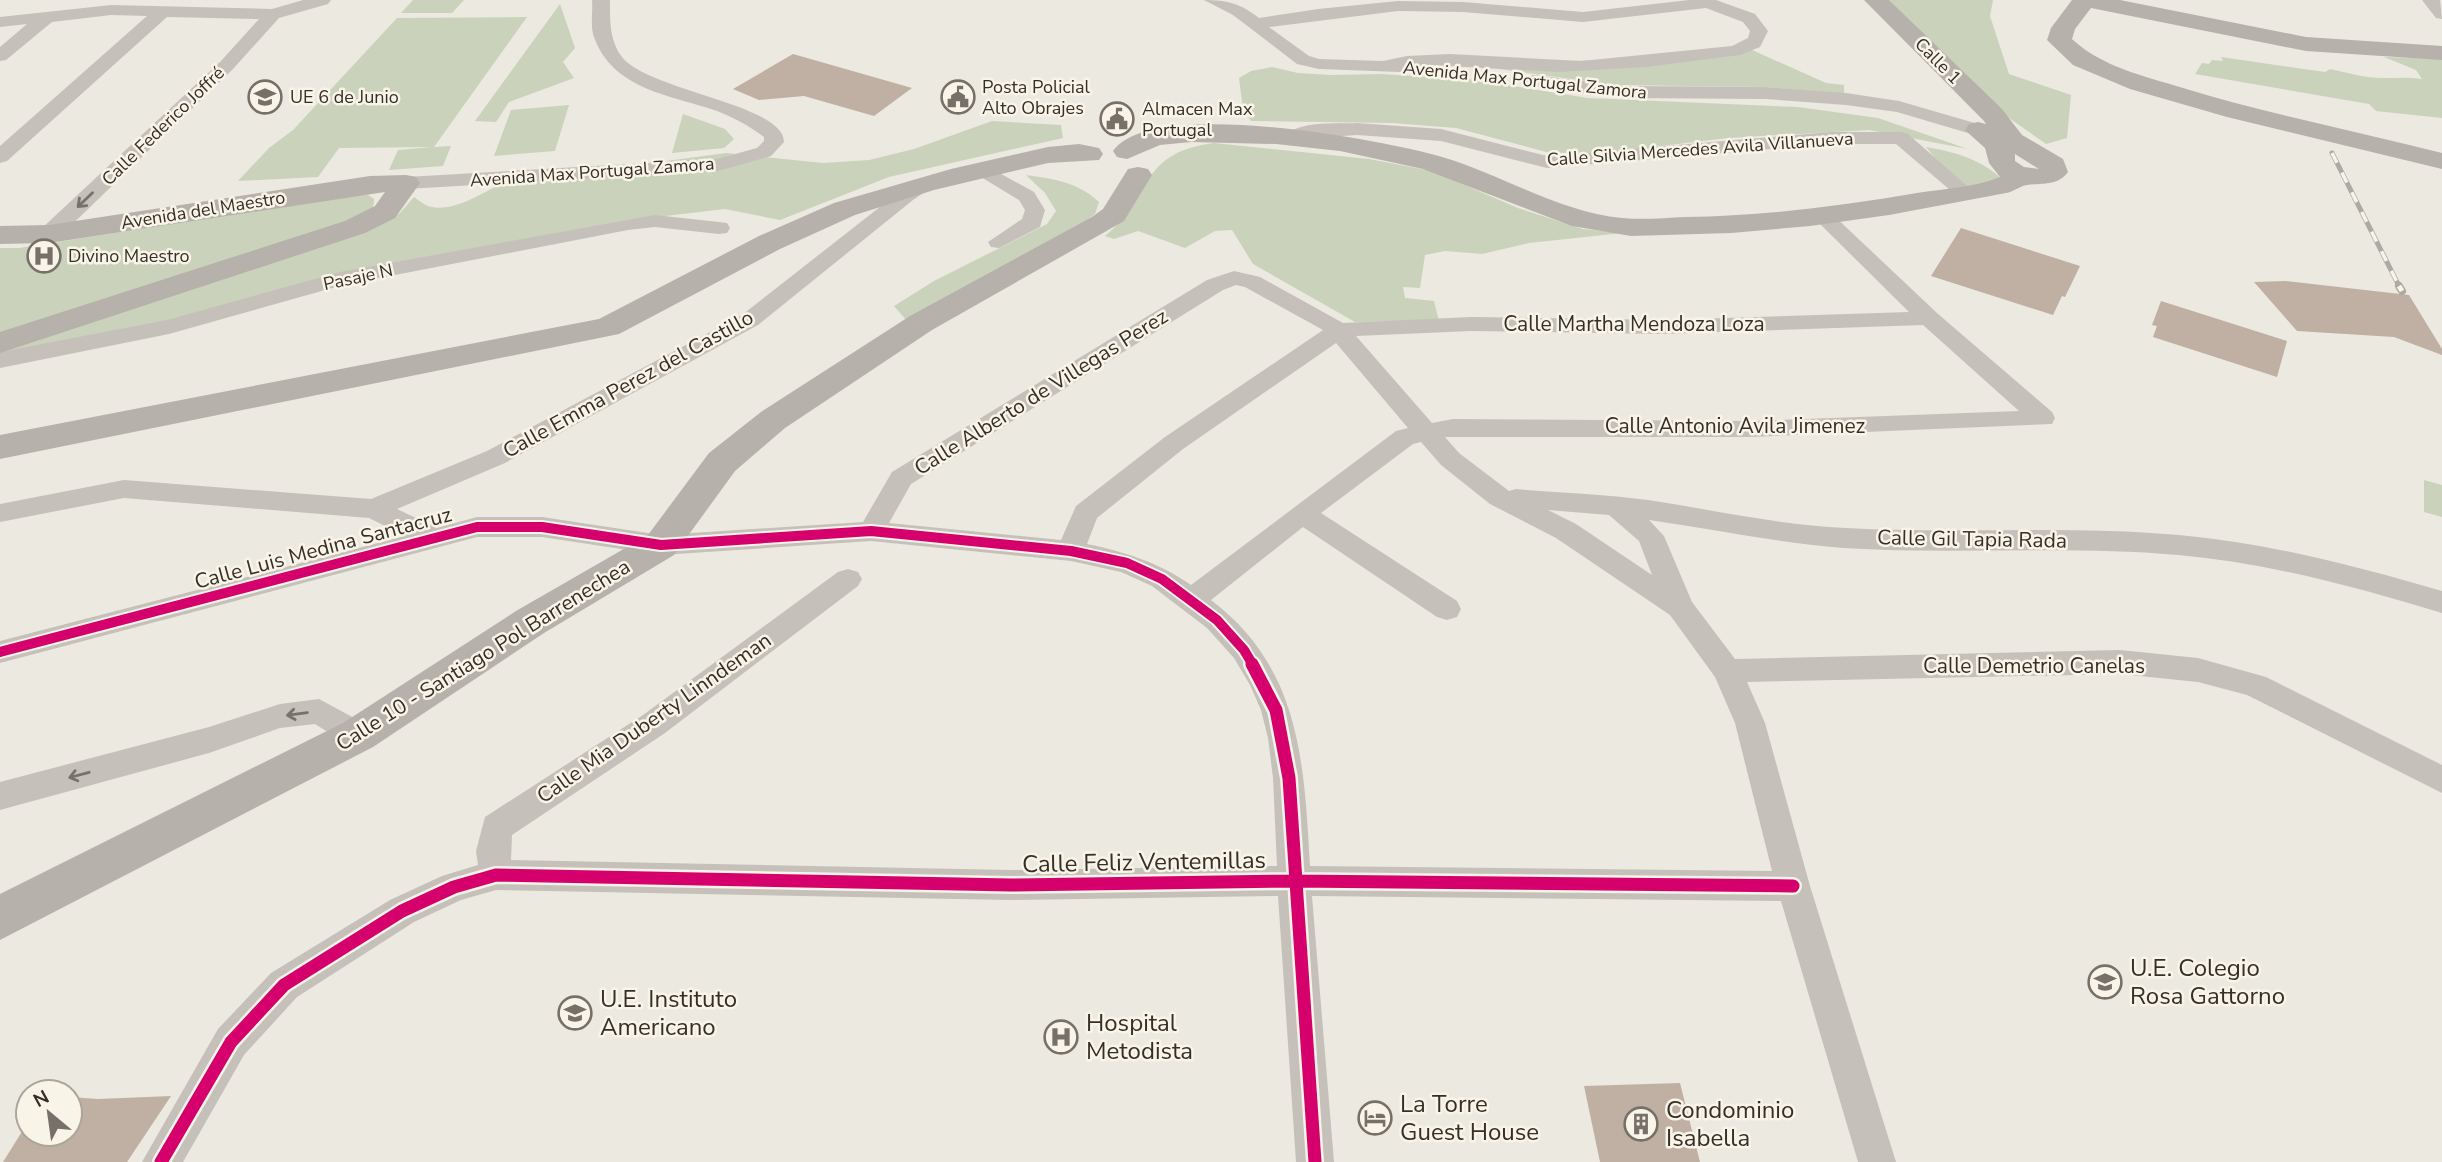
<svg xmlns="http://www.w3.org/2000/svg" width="2442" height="1162" font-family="'Nunito Sans',sans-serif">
  <rect width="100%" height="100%" fill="#ece9e1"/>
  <path fill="#cad2bc" d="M413,0H464L452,13H401Z
    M1889,0H1993L1990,16L2009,74L2071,95L2067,138L2046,144L2009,118Z
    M560,4L575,48L563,62L574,78L509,102L496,122L475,121Z
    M527,17L434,147L451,146L443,166L389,170L398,150L432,147L339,148L318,177L238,181L269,148L293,130L397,18Z
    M1752,50L1826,83L1844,85V94L1766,87L1615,85L1462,64L1720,57Z
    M2221,57L2325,72L2330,69C2349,73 2368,79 2387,78C2400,78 2409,77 2422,79L2416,70L2384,57L2442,59V118L2376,111L2369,104L2195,74L2202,63L2209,64L2212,60L2223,61Z
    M1272,67L1298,73L1331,75L1380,74L1469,79L1588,98L1798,107L1878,118L1968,149L1869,130L1728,138L1611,152L1550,153L1456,128L1392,123L1251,121L1243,109L1239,78L1251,71Z
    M569,105L555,151L494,156L511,110Z
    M683,114L725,129L734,139L724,148L672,153Z
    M992,121L1061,125L1063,138L889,177L780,220L725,209L623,221L217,311L0,355V351L369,229L400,213L414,197C418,200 424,204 428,206C451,214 483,193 502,183L726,153L823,163L869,160L914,149Z
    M1214,143L1369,159L1432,171L1518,208L1583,229L1623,233L1529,243L1482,254L1445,251L1425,255L1420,288L1403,287L1405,298L1434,301L1439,321L1355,322L1253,264L1232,230L1215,231L1185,248L1138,231L1114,239L1105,236C1155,196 1137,153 1214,143Z
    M1926,147C1955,152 1981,159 2003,180L1966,187L1939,163Z
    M1026,175C1054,179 1078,182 1099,202L1095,214L1076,229L907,321L894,306L934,281L1047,224L1056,211L1045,193Z
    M358,195H368L374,199C375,209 368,213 361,218L0,336V248H19Z
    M2424,480L2442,485V517L2424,512Z"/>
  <path fill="#bfb0a3" d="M793,54L912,88L874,116L804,96L759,100L733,89Z
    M1961,228L2080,266L2065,297L2062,296L2053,315L1931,276Z
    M2285,281L2409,295L2442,349V355L2394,337L2297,331L2254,282Z
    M2161,301L2287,341L2277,377L2153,337L2157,326L2152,325Z
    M1680,1083L1700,1162H1600L1584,1086Z
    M171,1096L127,1162H3L28,1122V1134H70V1097L98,1099Z"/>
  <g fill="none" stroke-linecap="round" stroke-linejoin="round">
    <path fill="#c5c1ba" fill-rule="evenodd" d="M303,0H331L328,4L279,18L233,69L57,239H41L38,234L41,229L221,61L259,19L167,17L7,161L0,163V146L147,16L111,15L52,22L6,60L0,61V47L27,24L0,27V17L111,5L272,9Z
      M592,0H610C610,20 609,40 622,57C649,91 784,104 784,142L771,156L718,171L406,189L399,187L396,183L399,179L406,177L717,159L757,148L764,141V137C749,126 735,118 717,111C671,95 613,90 594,37C590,27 593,11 592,0Z
      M1204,0C1228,0 1241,4 1259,18L1318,9L1398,1L1463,2L1583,12L1689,0H1716L1755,14L1768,31L1760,47L1740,55L1646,67L1559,72L1429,65L1409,67L1400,72L1319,69L1297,64L1233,15ZM1706,8L1743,22L1750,31L1748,38L1732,46L1581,61L1450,54L1407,56L1383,61L1319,59L1309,56L1269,27L1398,11L1463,12L1583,22Z
      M2422,0H2440L2442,19L2436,18Z
      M1534,75L1625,86L1765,87L1846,93L1899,101L1985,126L1988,130L1978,136L1897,112L1846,105L1765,99L1625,98L1527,85L1525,81L1527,77Z
      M1357,123L1441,129L1547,156L1831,132H1901L1908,134L1974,192L1971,196H1957L1896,144H1831L1547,168L1441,141L1357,135L1312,138L1294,143L1284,137C1298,120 1337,124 1357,123Z
      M983,164L1034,192L1045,210L1040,227L999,248L991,247L988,242L1022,219L1025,210L1019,200L976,174L973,170L976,166Z
      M933,174L940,176L943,180L913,200L758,325L505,463L397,509L437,528L477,517H542L661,535L863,522L892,472L1207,280L1234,271L1260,277L1343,323L1471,317L1663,320L1909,312L1817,221L1813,217L1817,213H1831L1937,313L2052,412L2055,418L2052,424L1751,437H1445L1459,453L1509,491L1516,489C1560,493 1604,494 1648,500C1714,510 1779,525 1846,528C1957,534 2068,525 2179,535C2269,543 2356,566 2442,591V613C2356,587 2268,563 2178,555C2066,545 1954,555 1843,548C1778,543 1713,529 1649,520L1664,536L1692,602L1735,659L2120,650L2198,658L2266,677L2442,765V793L2247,695L2198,682L2120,674L1747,682L1765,723L1810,886L1896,1162H1858L1781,901L1312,896L1334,1162H1296L1278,896L1011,900L496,890L461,900L414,922L297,997L244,1055L183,1162H142L218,1029L271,973L390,900L442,876L478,865L476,851L485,817L643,715L838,572L848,569L858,572L862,579L858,586L665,733L512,835L511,860L1011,870L1277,866L1273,778L1268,738L1261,710L1250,685L1234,658L1207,628L1152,586L1121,572L1071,561L871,541L661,555L542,537H477L0,663V641L405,536L369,518L124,498L0,522V504L124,480L371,499L487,451L742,315L899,192ZM1236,285L1245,287L1323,330L1165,437L1076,506L1061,540L889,523L911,484L1223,290ZM1923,325L2019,411L1751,421L1453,419L1432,423L1356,336L1471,331L1663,334ZM1336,343L1408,428L1396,431L1191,585C1158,562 1125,552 1087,544L1097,518L1183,449ZM1421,442L1441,465L1490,504L1556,538L1670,615L1715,677L1735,723L1772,871L1310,866C1304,763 1301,668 1211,600L1303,527L1437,617L1447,620L1457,617L1461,609L1457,601L1321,513L1413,444ZM1548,510L1609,515L1639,541L1652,575L1576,524Z
      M655,215L719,222L727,223L730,228L727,233L719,234L655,227L628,230L343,285L169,334L0,368V352L167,320L340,272Z
      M319,699L369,726L373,735L369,744L358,748L347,744L315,724L280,728L209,753L0,810V782L209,727L280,704Z"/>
    <path fill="#b6b1aa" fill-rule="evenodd" d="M1864,0H1889L2002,109L2022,135L2063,159L2068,172C2058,186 2042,183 2027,185C2020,186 2013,192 2006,193L1889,215L1810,226L1731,233L1631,236L1572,226L1423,169L1340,151L1276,144L1191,142L1160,145L1127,159L1117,157L1113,151C1151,96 1384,140 1442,157C1503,175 1559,212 1622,218C1643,220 1664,218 1686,217C1763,216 1840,206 1917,193C1943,189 1976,187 2000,177L1989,163L1985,148L1965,130L1969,124L1978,122L1986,124L1984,121ZM2015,154L2039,169L2024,167L2015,161Z
      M2072,0H2120L2306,37L2442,46V60L2306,51L2091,8L2075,29L2072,39C2102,67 2144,76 2183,88C2268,114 2356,131 2442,153V169L2227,117L2130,89L2073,65L2047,40L2051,28Z
      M1079,144L1099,148L1103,154L1099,160L1048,163L934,190L855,215L780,249L619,334L0,459V435L599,319L759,236L834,203L951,169L1048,147Z
      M1138,167L1148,169L1152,175L1124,221L932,330L785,428L735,471L674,555L544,633L373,747L0,940V894L343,723L516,611L648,535L709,453L761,412L910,316L1092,217L1103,209L1128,169Z
      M406,175L416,177L420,183L395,218L365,233L0,353V332L345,221L375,206L385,192L49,243L0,244V226L49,225L370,176Z"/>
    <defs>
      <path id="rail-far1" d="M2332,153L2400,288"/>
      <path id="rail" d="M2399,286L2402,291"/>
    </defs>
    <use href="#rail-far1" stroke="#ada9a4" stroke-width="5"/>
    <use href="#rail" stroke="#ada9a4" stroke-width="8"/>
    <use href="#rail-far1" stroke="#f9f4e8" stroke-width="3.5" stroke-dasharray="11" stroke-linecap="butt"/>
    <use href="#rail" stroke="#f9f4e8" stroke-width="5" stroke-dasharray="15" stroke-linecap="butt"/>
    <defs>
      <path id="cycleway-far1" d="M0,652L477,527H542L661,545L871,531L1071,551L1127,563L1162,579L1217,620L1244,650L1253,665"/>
      <path id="cycleway" d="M1252,664L1276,710L1289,778L1315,1162
        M161,1162L231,1042L284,985L402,911L454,887L496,875L1011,885L1294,881L1793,886"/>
    </defs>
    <use href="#cycleway-far1" stroke="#f9f4e8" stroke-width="14"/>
    <use href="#cycleway" stroke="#f9f4e8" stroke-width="18"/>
    <use href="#cycleway-far1" stroke="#d6006c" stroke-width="10"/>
    <use href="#cycleway" stroke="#d6006c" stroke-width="13"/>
  </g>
  <defs><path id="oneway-shaft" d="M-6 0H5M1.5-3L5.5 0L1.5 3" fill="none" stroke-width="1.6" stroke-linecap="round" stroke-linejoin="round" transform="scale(1.75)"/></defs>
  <g stroke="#76716a">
    <use href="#oneway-shaft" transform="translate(85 200) rotate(136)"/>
    <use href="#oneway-shaft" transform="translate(297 714) rotate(172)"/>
    <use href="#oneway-shaft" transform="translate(79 775) rotate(165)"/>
  </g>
  <defs>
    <symbol id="school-ring" viewBox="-11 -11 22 22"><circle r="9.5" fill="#f9f4e8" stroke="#767069" stroke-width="1.5"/><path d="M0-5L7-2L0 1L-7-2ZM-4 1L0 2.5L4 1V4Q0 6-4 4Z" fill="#767069"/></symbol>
    <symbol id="civic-ring" viewBox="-11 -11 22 22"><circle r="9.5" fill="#f9f4e8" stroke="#767069" stroke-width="1.5"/><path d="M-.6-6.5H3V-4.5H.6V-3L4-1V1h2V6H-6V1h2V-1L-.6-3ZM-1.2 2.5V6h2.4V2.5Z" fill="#767069"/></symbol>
    <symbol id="hospital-ring" viewBox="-11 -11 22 22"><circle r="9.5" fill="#f9f4e8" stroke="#767069" stroke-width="1.5"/><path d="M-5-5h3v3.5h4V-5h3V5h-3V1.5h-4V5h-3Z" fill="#767069"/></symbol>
    <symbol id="hotel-ring" viewBox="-11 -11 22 22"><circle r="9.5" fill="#f9f4e8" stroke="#767069" stroke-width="1.5"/><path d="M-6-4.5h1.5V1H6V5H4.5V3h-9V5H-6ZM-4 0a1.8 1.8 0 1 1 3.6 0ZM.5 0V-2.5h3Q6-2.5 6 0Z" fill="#767069"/></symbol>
    <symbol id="building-ring" viewBox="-11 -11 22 22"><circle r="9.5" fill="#f9f4e8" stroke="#767069" stroke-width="1.5"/><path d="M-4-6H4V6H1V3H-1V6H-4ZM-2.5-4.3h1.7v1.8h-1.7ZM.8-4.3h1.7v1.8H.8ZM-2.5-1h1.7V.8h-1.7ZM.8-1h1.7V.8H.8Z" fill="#767069"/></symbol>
  </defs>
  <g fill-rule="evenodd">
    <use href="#school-ring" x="246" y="78" width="38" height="38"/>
    <use href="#civic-ring" x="939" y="78" width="38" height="38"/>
    <use href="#civic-ring" x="1098" y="100" width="38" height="38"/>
    <use href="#hospital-ring" x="25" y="237" width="38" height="38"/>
    <use href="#school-ring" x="2086" y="963" width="38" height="38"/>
    <use href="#school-ring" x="556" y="994" width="38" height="38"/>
    <use href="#hospital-ring" x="1042" y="1018" width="38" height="38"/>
    <use href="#hotel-ring" x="1356" y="1099" width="38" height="38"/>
    <use href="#building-ring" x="1622" y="1105" width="38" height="38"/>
  </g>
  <g text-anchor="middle" stroke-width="5" stroke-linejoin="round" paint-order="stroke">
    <g font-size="18" fill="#362f28" stroke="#f9f4e8">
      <text transform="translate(1938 61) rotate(45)" y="6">Calle 1</text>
      <text transform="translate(1525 80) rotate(6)" y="6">Avenida Max Portugal Zamora</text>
      <text transform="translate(163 126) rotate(-44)" y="6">Calle Federico Joffré</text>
      <text transform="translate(1700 149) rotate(-4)" y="6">Calle Silvia Mercedes Avila Villanueva</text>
      <text transform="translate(592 172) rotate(-4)" y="6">Avenida Max Portugal Zamora</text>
      <text transform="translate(203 210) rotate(-9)" y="6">Avenida del Maestro</text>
      <text transform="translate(358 277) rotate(-12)" y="6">Pasaje N</text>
    </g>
    <g font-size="18" fill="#362f28" stroke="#f9f4e8" text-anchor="start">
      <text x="982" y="93">Posta Policial<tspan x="982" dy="21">Alto Obrajes</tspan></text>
      <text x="290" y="103">UE 6 de Junio</text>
      <text x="1142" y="115">Almacen Max<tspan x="1142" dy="21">Portugal</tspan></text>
      <text x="68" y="262">Divino Maestro</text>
    </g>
    <g font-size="21" fill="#362f28" stroke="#f9f4e8">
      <text x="1634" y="331">Calle Martha Mendoza Loza</text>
      <text transform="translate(628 384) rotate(-29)" y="7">Calle Emma Perez del Castillo</text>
      <text transform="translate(1041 392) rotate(-32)" y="7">Calle Alberto de Villegas Perez</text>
      <text x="1735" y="433">Calle Antonio Avila Jimenez</text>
      <text transform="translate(1972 539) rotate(1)" y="7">Calle Gil Tapia Rada</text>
      <text transform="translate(323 548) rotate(-15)" y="7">Calle Luis Medina Santacruz</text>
      <text transform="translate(483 655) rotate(-32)" y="7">Calle 10 - Santiago Pol Barrenechea</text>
      <text x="2034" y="673">Calle Demetrio Canelas</text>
      <text transform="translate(654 718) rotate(-35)" y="7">Calle Mia Duberty Linndeman</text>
    </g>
    <g font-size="24" fill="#362f28" stroke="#f9f4e8">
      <text transform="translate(1144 862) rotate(-1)" y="8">Calle Feliz Ventemillas</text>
    </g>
    <g font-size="24" fill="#362f28" stroke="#f9f4e8" text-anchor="start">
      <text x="2130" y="976">U.E. Colegio<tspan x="2130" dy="28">Rosa Gattorno</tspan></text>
      <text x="600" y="1007">U.E. Instituto<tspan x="600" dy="28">Americano</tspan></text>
      <text x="1086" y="1031">Hospital<tspan x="1086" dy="28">Metodista</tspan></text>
      <text x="1400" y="1112">La Torre<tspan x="1400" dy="28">Guest House</tspan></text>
      <text x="1666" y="1118">Condominio<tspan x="1666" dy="28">Isabella</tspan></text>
    </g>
  </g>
  <g transform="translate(49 1113) rotate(331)"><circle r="33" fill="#f9f4e8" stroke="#aba59b" stroke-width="2"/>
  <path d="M0-5L12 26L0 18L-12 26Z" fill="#767069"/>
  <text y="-10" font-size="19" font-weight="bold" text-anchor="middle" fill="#362f28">N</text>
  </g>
</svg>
